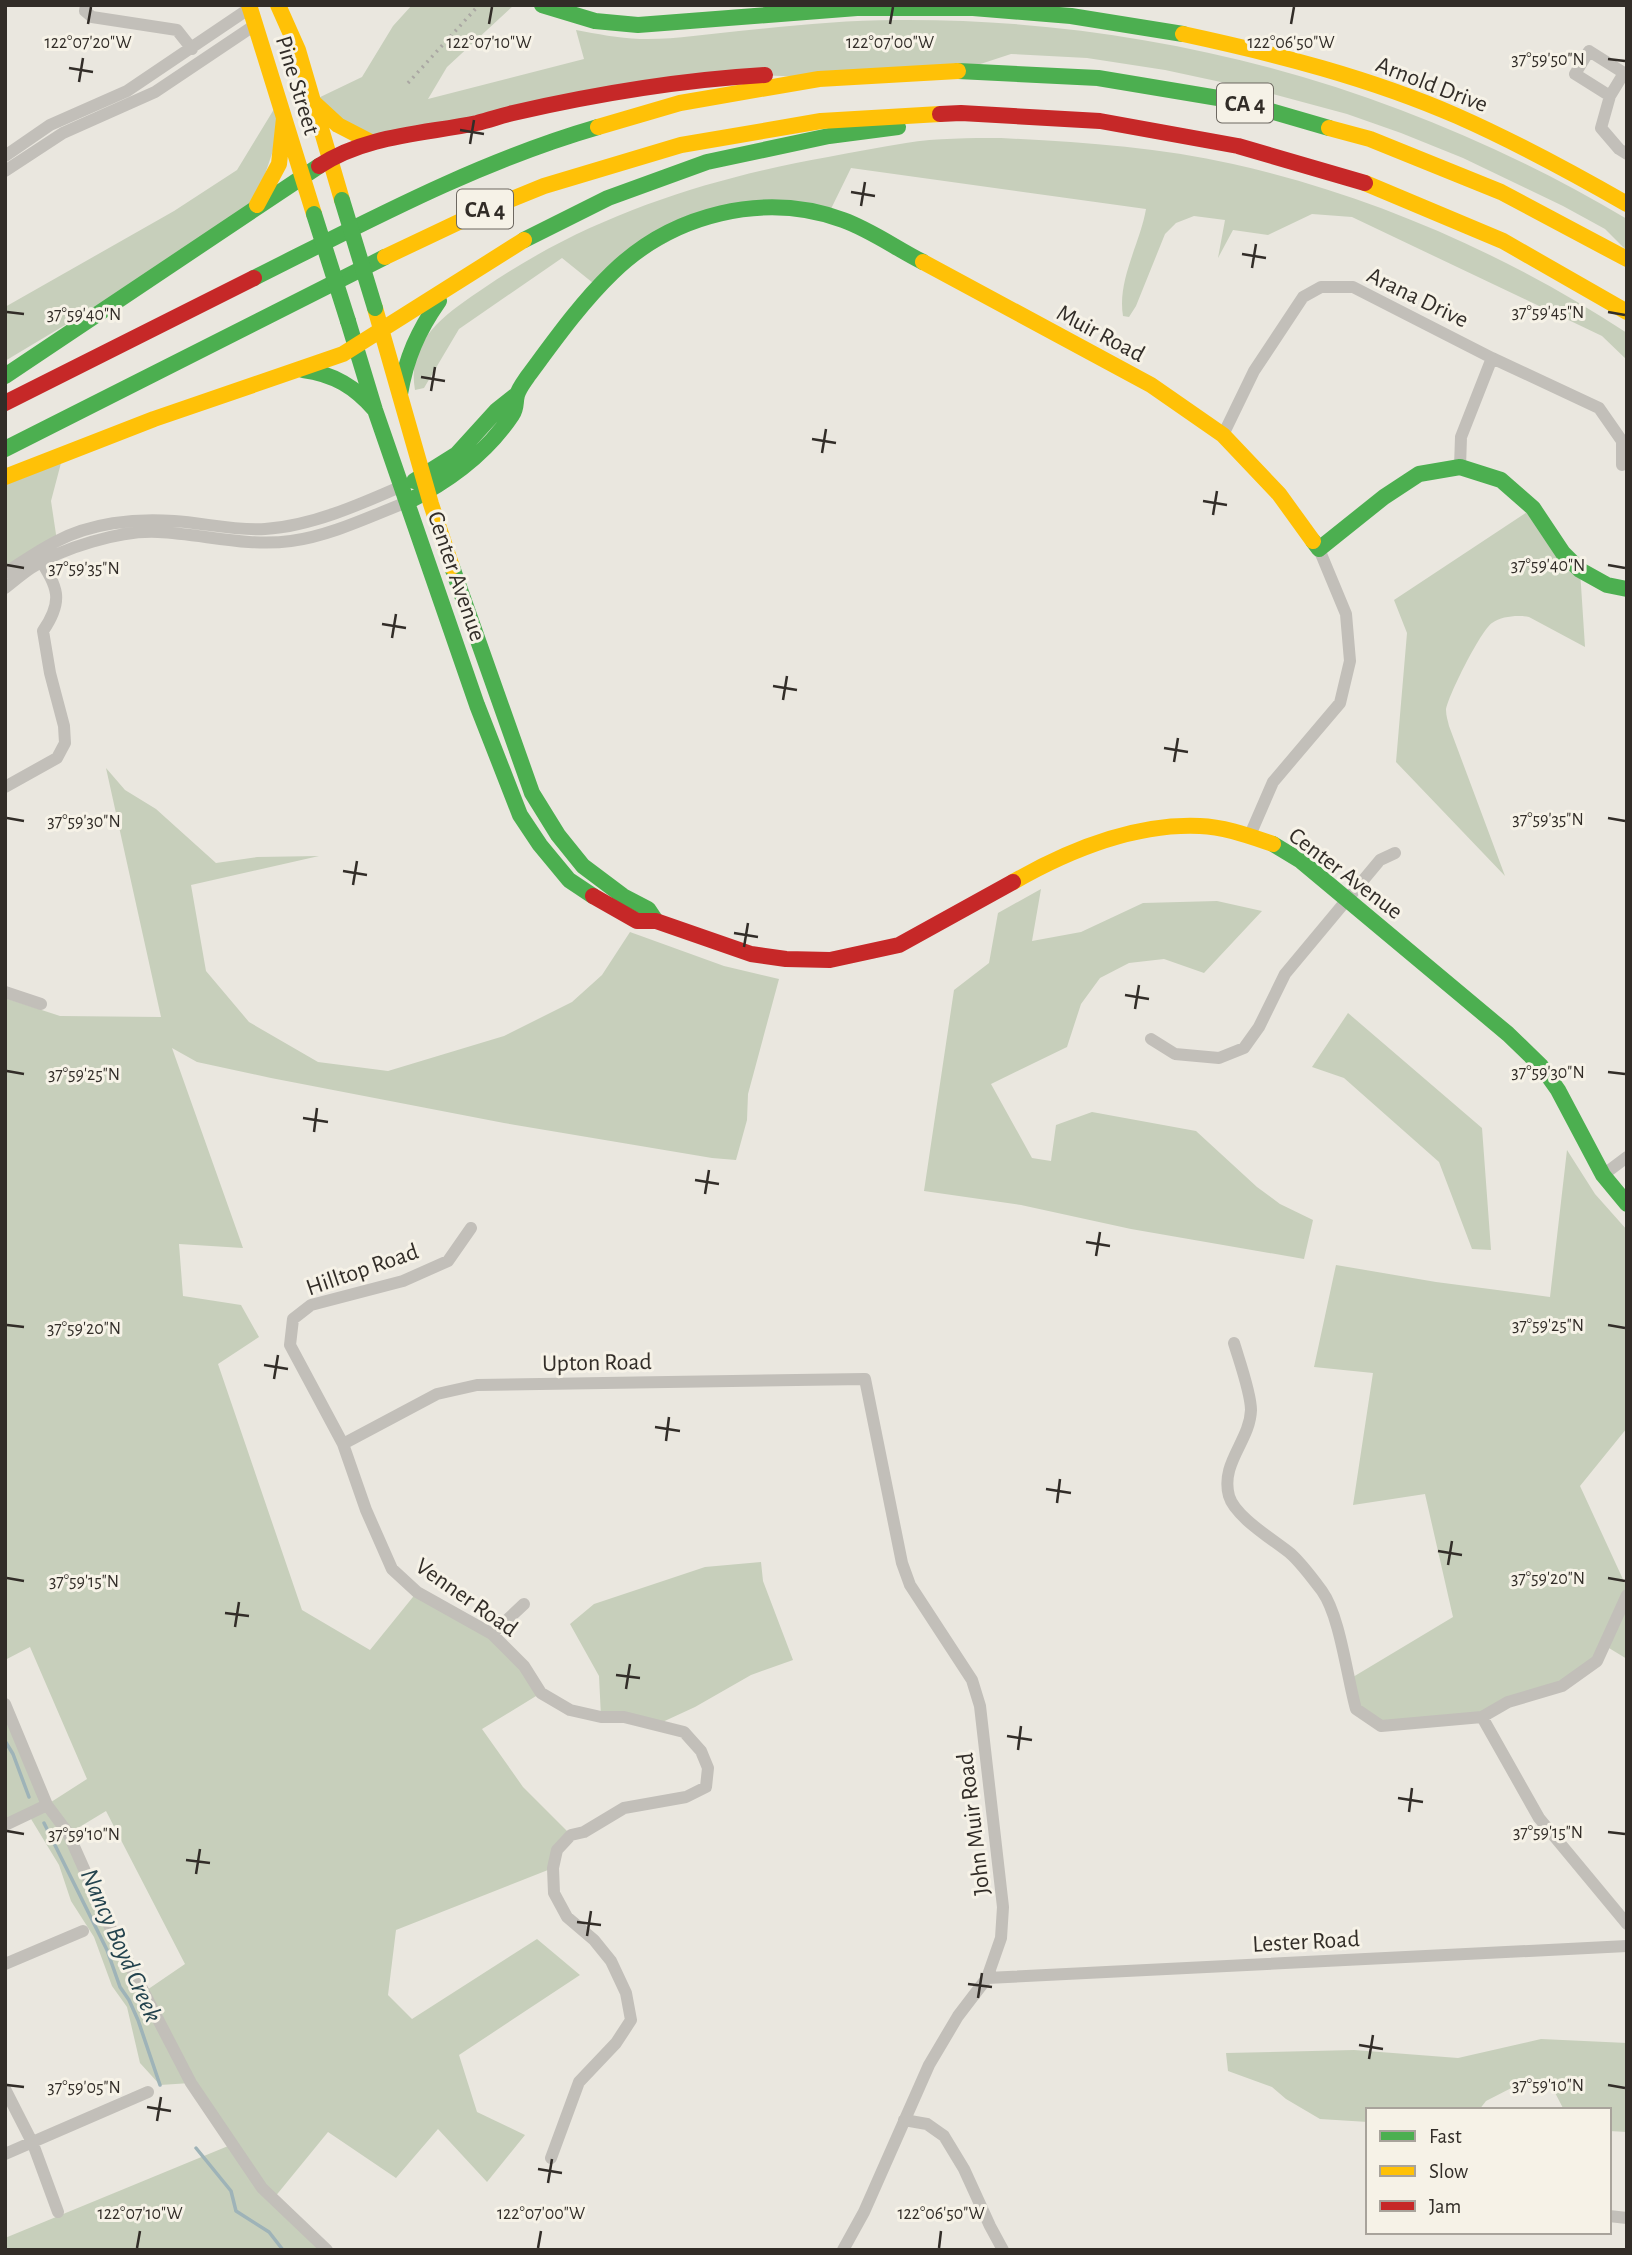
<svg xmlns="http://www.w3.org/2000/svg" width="1632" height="2255" font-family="'Alegreya Sans',sans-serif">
  <rect width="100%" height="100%" fill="#eae7df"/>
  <path fill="#c7cfbb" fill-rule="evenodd" d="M412,5H514L447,67L428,99L584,59L576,30C597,34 618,38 640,39C673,40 706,34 739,31C791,26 844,20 897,20C1155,18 1405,87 1627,219V251L1605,229L1563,206L1463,158L1401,133L1347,114L1258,90L1165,70L1087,58L1011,54L959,71L834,78L754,75L369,141L312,101L362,77L393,26Z
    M279,101L284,118L252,213L5,361V307L174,211L237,170Z
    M1001,138C1079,142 1157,147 1233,164C1372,195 1508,255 1627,333V360L1602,336L1352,217L1312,214L1268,235L1233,230L1218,258L1225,220L1194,216L1176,223L1165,234L1136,306L1129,317L1123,316C1117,280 1140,244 1146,209L851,168L828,215L724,211L593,283L562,258L459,329L424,388L415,390C406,339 447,313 484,288C587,217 705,179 828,157C854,152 880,147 906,143C937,138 969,138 1001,138Z
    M61,463L51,501L57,541L5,573V485Z
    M1533,508L1580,570L1585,647L1529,617C1518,615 1502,616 1492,623C1481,630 1448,696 1446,710C1446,716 1448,721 1449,726L1505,876L1396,762L1407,633L1394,600Z
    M106,768L125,790L156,809L216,863L257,857L319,856L191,885L206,971L249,1022L318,1062L388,1071L504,1036L572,1002L602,975L630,932L724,966L779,979L748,1094L747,1120L736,1160L712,1158L504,1123L271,1078L197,1062L172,1048L243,1248L179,1244L183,1296L241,1305L259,1337L218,1364L302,1610L370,1650L417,1592L492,1634L541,1693L482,1729L523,1787L571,1835L553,1868L396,1930L388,1995L412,2019L537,1939L580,1975L459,2055L477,2112L525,2135L487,2182L438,2129L396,2178L328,2132L274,2198L327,2250H5V2238L233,2144L191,2083L160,2085L140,2063L127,2007L112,1986L94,1937L71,1901L59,1865L28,1814L5,1825V1708L48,1804L87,1779L30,1647L5,1660V998L60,1016L161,1017ZM106,1811L185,1964L144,1992L68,1834Z
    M1041,889L1032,941L1081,932L1143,903L1217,901L1262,911L1204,973L1164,959L1129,963L1100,978L1081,1004L1067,1047L991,1084L1032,1158L1051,1161L1056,1125L1092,1112L1196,1131L1257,1187L1280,1204L1313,1220L1304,1259L1131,1229L1021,1205L924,1191L954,990L989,963L998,913Z
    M1348,1013L1482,1128L1491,1250L1472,1249L1439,1162L1344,1078L1312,1067Z
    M1567,1150L1595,1194L1627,1230V1428L1580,1486L1627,1588V1659L1604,1645L1597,1661L1562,1686L1482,1717L1381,1726L1356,1709L1348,1680L1453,1617L1425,1494L1353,1505L1373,1373L1314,1367L1336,1265L1436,1282L1550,1297Z
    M761,1562L763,1581L793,1660L751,1675L695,1707L656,1725L601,1717L599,1676L570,1624L594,1604L705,1567Z
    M1541,2039L1627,2043V2132L1609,2131V2110H1564L1551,2085L1523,2082L1486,2101L1479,2110H1368V2122L1320,2119L1286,2099L1272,2087L1228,2071L1226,2053L1354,2050L1458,2058Z"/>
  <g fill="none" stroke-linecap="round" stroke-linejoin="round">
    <path stroke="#9eb3b8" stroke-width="3.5" d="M5,1741L13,1754L29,1797
      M44,1823L107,1950L120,1987L129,2000L138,2020L160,2085
      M196,2148L231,2191L236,2211L269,2232L283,2250"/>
    <path stroke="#c2bfb9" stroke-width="12" d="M86,5L85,11L92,17L177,30L192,49
      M1610,96L1575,74L1589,51L1624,73L1610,96L1601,128L1619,149L1627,154
      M5,156L50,125L127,91L250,8
      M5,171L63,133L155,92L255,25
      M1223,435L1254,371L1303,297L1321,287H1353L1492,358L1599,408L1622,441V465
      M1460,467L1461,437L1492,358
      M5,573C21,563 37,551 55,542C90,523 135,518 174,521C204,523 235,531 265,529C311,526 359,505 402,486
      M5,588C14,581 22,574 31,568C62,548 120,530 158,532C203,534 246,547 291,541C330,536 371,516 407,502
      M5,787L57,758L65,743L64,726L50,673L43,631C65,599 57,587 38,556
      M1250,835L1273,782L1340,703L1350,661L1346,614L1319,549
      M5,992L41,1004
      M1151,1039L1175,1054L1219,1058L1244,1048L1259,1027L1285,974L1380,860L1395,853
      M1603,1175L1627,1157
      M471,1228L448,1261L403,1281L311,1305L293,1319L290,1345L343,1444L366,1510L392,1569L417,1592L492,1634L524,1666L541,1693L570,1710L601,1717H624L684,1732L701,1751L708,1768L706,1787L686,1797L624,1808L584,1832L571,1835L557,1850L553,1868L554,1893L567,1917L594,1940L611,1961L626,1993L631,2020L616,2043L579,2082L551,2158
      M1234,1343C1239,1360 1251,1393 1251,1410C1250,1441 1220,1463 1229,1496C1235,1517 1274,1540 1291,1554C1302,1564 1313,1579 1322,1591C1340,1616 1347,1677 1356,1709L1381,1726L1482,1717L1508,1702L1562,1686L1597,1661L1627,1595
      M343,1444L437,1394L477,1385L865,1379L902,1563L910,1585L972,1680L980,1706L1003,1907L1001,1938L987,1978L958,2016L929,2065L864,2212L843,2250
      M492,1634L524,1604
      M5,1704L47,1805L68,1833L108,1923L191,2083L262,2188L327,2250
      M1482,1717L1539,1818L1627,1924
      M5,1825L47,1805
      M5,1964L83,1931
      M987,1978L1627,1946
      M5,2089L33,2144L58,2212
      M904,2120L927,2124L944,2136L964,2169L990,2226L1003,2250
      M5,2154L148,2092
      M1609,2216L1627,2218"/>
    <path stroke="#4caf50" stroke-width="16" d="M542,5L595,21L638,25L857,8H973L1071,16L1183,34
      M958,71L1098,78L1236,101L1329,128
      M524,240L608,198L707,162L829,136L898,127
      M254,278C366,222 477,162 598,127
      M348,321L375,410L477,705L520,815L540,845L569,880L593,896
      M303,370C334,374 355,387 375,410
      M5,376L319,166
      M400,394C406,358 418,331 439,301
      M5,449L385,257
      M414,481L457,454L497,410L516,395
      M407,502C449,481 486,454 512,415C517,408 515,402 517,395C519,388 524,382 528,376C554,341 580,304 612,273C672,214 764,191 843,220C871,230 897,249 923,262
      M1313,541L1319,549L1384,497L1419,474L1460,467L1501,480L1533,508L1563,553L1580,570L1607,585L1627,589
      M452,567L532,793L558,835L583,866L623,896L648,909L656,921
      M1273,844L1301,861L1508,1034L1541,1066L1558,1090L1603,1175L1627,1204"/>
    <path stroke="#ffc107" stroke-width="16" d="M249,5L314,214
      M278,5L298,50L342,200
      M1183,34C1276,54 1370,78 1457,116C1516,142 1571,172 1627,204
      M312,101L338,125L369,141
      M598,127L680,103L819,79L958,71
      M1329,128L1370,139L1501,192L1627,259
      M1365,183L1503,241L1627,312
      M257,205L279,164L284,118
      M385,257L480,212L544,186L681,145L821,121L940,114
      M923,262L1151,385L1223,435L1279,494L1313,541
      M375,308L431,504L452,567
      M5,477L154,419L343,354L524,240
      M1013,882C1069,850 1134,823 1200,826C1225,827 1249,836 1273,844"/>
    <path stroke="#c62828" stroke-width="16" d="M940,114L961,113L1100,121L1238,146L1365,183
      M319,166C366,135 423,134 477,123C489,120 501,116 513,113C596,94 680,80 765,75
      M5,403L254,278
      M593,896L637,921H656L751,954L786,959L830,960L899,945L1013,882"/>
    <path stroke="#aaa7a3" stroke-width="3.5" stroke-dasharray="2 5" stroke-linecap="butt" d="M408,83L479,5"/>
    <path stroke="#4caf50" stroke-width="16" d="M342,200L375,308
      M314,214L348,321"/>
  </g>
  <path fill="none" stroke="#322d28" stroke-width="2.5" d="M88,24L91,7M489,24L492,7M890,24L893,7M1291,24L1294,7M1608,59L1625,61M69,68L93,72M79,82L83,58M460,130L484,134M470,144L474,120M851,192L875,196M861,206L865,182M1242,254L1266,258M1252,268L1256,244M7,312L24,314M1608,312L1625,315M421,377L445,381M431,391L435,367M812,439L836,443M822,453L826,429M1203,501L1227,505M1213,515L1217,491M7,565L24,568M1608,565L1625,568M382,624L406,628M392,638L396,614M773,686L797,690M783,700L787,676M1164,748L1188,752M1174,762L1178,738M7,818L24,821M1608,818L1625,821M343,871L367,875M353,885L357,861M734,933L758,937M744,947L748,923M1125,995L1149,999M1135,1009L1139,985M7,1071L24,1074M1608,1072L1625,1074M303,1118L328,1122M314,1132L317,1108M695,1180L719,1184M705,1194L709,1170M1086,1242L1110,1246M1096,1256L1100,1232M7,1325L24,1327M1608,1325L1625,1328M264,1365L288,1369M274,1379L278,1355M655,1427L680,1431M666,1441L669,1417M1046,1489L1071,1493M1057,1503L1060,1479M1438,1551L1462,1555M1448,1565L1452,1541M7,1578L24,1581M1608,1578L1625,1581M225,1613L249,1616M235,1627L239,1602M616,1675L640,1678M626,1689L630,1664M1007,1736L1032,1740M1018,1750L1021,1726M1398,1798L1423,1802M1409,1812L1412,1788M7,1831L24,1834M1608,1832L1625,1834M186,1860L210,1863M196,1874L200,1849M577,1922L601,1925M587,1936L591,1911M968,1984L992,1987M978,1998L982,1973M1359,2045L1383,2049M1369,2059L1373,2035M7,2085L24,2087M1608,2085L1625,2088M147,2107L171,2111M157,2121L161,2097M538,2169L562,2173M548,2183L552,2159M137,2248L140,2231M538,2248L541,2231M939,2248L941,2231"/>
  <g text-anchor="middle" stroke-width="6" stroke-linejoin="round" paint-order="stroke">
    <g fill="#f6f2e7" stroke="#6d6861" stroke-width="2">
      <rect x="1217" y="83.5" width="56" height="39" rx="5"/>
      <rect x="457" y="189.5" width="56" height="39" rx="5"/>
    </g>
    <g font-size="23" font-weight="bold" fill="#322d28">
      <text x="1245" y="111">CA 4</text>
      <text x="485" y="217">CA 4</text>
    </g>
    <g font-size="24" fill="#322d28" stroke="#f6f2e7">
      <text transform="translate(1432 84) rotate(21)" y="8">Arnold Drive</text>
      <text transform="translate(298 85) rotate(73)" y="8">Pine Street</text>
      <text transform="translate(1418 297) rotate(26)" y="8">Arana Drive</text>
      <text transform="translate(1101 333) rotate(28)" y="8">Muir Road</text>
      <text transform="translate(457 576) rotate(71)" y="8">Center Avenue</text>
      <text transform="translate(1346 873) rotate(37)" y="8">Center Avenue</text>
      <text transform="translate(362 1269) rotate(-19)" y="8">Hilltop Road</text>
      <text transform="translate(597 1362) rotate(-1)" y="8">Upton Road</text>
      <text transform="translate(467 1597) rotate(35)" y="8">Venner Road</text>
      <text transform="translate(973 1824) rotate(-97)" y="8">John Muir Road</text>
      <text transform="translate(1306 1941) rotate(-3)" y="8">Lester Road</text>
    </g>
    <g font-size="26" font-style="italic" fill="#23434e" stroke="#f6f2e7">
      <text transform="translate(122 1945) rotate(66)" y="9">Nancy Boyd Creek</text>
    </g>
  </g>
  <g font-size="18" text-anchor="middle" fill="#322d28" stroke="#f6f2e7" stroke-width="6" stroke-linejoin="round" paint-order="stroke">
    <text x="88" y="48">122°07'20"W</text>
    <text x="489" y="48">122°07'10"W</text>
    <text x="890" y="48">122°07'00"W</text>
    <text x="1291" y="48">122°06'50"W</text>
    <text x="1548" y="65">37°59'50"N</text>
    <text x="1548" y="318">37°59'45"N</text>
    <text x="84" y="320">37°59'40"N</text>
    <text x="1548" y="571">37°59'40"N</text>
    <text x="84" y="574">37°59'35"N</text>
    <text x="1548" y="825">37°59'35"N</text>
    <text x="84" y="827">37°59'30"N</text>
    <text x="1548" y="1078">37°59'30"N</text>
    <text x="84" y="1080">37°59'25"N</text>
    <text x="1548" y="1331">37°59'25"N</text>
    <text x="84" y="1334">37°59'20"N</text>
    <text x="1548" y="1584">37°59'20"N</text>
    <text x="84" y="1587">37°59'15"N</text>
    <text x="1548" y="1838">37°59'15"N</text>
    <text x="84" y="1840">37°59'10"N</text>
    <text x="1548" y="2091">37°59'10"N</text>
    <text x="84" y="2093">37°59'05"N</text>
    <text x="140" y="2219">122°07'10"W</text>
    <text x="541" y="2219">122°07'00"W</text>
    <text x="941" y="2219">122°06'50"W</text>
  </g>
  <rect width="1632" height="2255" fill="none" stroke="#322d28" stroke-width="14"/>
  <rect x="1366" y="2108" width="245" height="126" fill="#f6f2e7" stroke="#a8a39b" stroke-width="2"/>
  <rect x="1380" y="2131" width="35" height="10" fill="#4caf50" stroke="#a8a39b" stroke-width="2"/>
  <text x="1429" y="2143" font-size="21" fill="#322d28">Fast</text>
  <rect x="1380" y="2166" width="35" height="10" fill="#ffc107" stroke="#a8a39b" stroke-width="2"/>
  <text x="1429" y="2178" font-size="21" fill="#322d28">Slow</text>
  <rect x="1380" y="2201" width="35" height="10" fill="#c62828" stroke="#a8a39b" stroke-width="2"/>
  <text x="1429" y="2213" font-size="21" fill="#322d28">Jam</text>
</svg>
